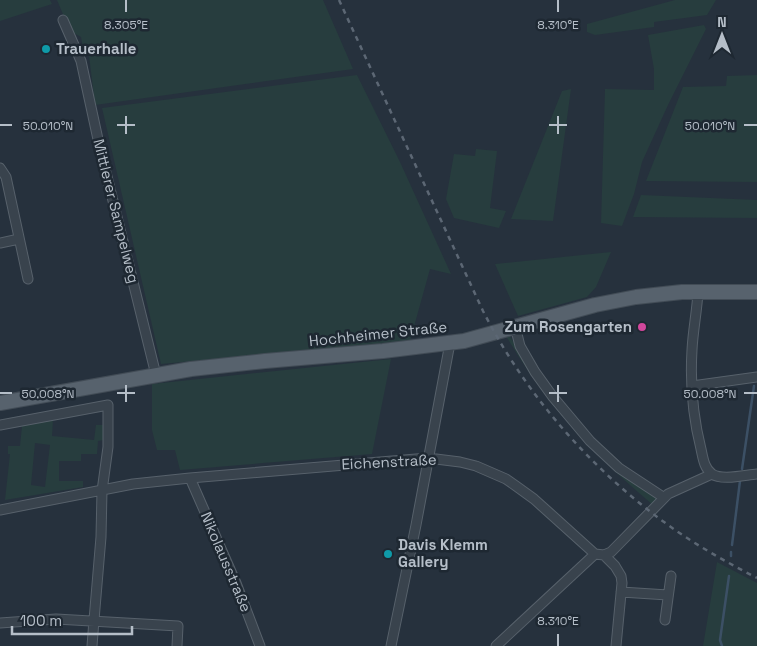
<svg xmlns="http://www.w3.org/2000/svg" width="757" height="646" font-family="'Space Grotesk',sans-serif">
  <rect width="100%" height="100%" fill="#26313d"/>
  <path fill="#273d3e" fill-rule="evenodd" d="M0,0H50L52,4L0,21Z
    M57,0H323L353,69L95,105L88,47L83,48L81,37L70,31Z
    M675,0H716L707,15L654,22V27L595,35L587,32V24Z
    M704,25L706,29L668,105L642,162L634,194L622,226L601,223L605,89L654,90V69L648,35Z
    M357,75L400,162L451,274L430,269L410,341L161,364L102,108Z
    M757,75V182L646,181L683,87L726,86L727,76Z
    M571,89L553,221L511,219L562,91Z
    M476,149L497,151L490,208L506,211L499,228L454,218L446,199L454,154L475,156Z
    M641,195L757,200V218L633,217Z
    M611,252L596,287L587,297L518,316L495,264Z
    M509,335L521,354L583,437L657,496V499L653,505C615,473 577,437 547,397C532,378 519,357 506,336Z
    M391,359L372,454L180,470L175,450H157L152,430V384Z
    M53,420L52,436L94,440L96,425H104V440L98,441L97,454H81V461H59V481H83V487L5,500L10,454H8V446H20L22,426ZM35,443L50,445L45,487L31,485Z
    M717,562L757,583V646H703Z"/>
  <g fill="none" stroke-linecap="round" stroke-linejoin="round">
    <path stroke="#3c5065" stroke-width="2.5" d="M742,469L754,386
      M732,545L740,481
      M731,556V552
      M722,646L720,640L729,576"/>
    <defs>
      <path id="street" d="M63,20L81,61L99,144L156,375
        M0,168L6,177L28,279
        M0,243L19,239
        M698,292C697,311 693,330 692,350C690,383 693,417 701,449C703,458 704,468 712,474C722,481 745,475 757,474
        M515,326L520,346L535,372L553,397L590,441L619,468L663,497
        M692,386L757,377
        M0,425L108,405V447L102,491L101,537L94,620L92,646
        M190,478L236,583L260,646
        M0,510L133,484L190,478L428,458L460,462L476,466L506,479L516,486L534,499L595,554L604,555L615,566L621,576L622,583L616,646
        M604,555L611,552L668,494L712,474
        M621,592L668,595
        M665,620L671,576
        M0,623L56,619L178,626L177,646
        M391,646L416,525L450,343
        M496,646L595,554"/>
      <path id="primary" d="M0,403L191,369L265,361L383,351L464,341L595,305L636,297L682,292H757"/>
    </defs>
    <use href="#street" stroke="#57616b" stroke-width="11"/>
    <use href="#primary" stroke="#424c56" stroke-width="16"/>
    <use href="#street" stroke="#39434d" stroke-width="9"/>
    <use href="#primary" stroke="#57626d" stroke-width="14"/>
    <path stroke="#5c6774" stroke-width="2.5" stroke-dasharray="5 5" stroke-linecap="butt" d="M339,0L483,311C528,399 597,476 678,532C703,549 730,564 757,578"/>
  </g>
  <path fill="none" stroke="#b5bec8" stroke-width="2" d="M126,0V12M558,0V12M126,116V134M558,116V134M0,125H12M117,125H135M549,125H567M744,125H757M126,385V402M558,385V402M0,393H12M117,393H135M549,393H567M744,393H757M558,634V646"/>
  <g fill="#0f9aa8" stroke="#1e2832" stroke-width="2">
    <circle cx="46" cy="49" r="5"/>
    <circle cx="388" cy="554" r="5"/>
  </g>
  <circle fill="#d1479c" stroke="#1e2832" stroke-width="2" cx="642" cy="327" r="5"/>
  <g text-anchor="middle" stroke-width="5" stroke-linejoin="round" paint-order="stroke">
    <g font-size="15" font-weight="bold" fill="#b5bec8" stroke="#1e2832" text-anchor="start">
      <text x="56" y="54">Trauerhalle</text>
      <text x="632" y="332" text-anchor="end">Zum Rosengarten</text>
      <text x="398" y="550">Davis Klemm<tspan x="398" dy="17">Gallery</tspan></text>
    </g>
    <g font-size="15" fill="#b5bec8" stroke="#1e2832">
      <text transform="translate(116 211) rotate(76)" y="5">Mittlerer Sampelweg</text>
      <text transform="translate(378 334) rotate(-6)" y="5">Hochheimer Straße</text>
      <text transform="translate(389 462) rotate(-3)" y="5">Eichenstraße</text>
      <text transform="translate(226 562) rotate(67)" y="5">Nikolausstraße</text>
    </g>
  </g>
  <g font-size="12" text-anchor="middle" fill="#b5bec8" stroke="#1e2832" stroke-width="5" stroke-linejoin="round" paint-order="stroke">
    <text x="126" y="29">8.305°E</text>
    <text x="558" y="29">8.310°E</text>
    <text x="48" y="130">50.010°N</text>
    <text x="710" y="130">50.010°N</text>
    <text x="48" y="398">50.008°N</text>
    <text x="710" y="398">50.008°N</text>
    <text x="558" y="625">8.310°E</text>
  </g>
  <g transform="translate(722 35)" stroke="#1e2832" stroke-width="4" paint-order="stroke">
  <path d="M0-4L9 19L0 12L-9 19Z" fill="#b5bec8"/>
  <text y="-8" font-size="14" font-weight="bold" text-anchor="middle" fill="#b5bec8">N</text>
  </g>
  <path d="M12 626v8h120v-8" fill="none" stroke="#b5bec8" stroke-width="2.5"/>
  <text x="20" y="626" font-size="15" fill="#b5bec8" stroke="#1e2832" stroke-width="4" paint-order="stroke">100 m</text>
</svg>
